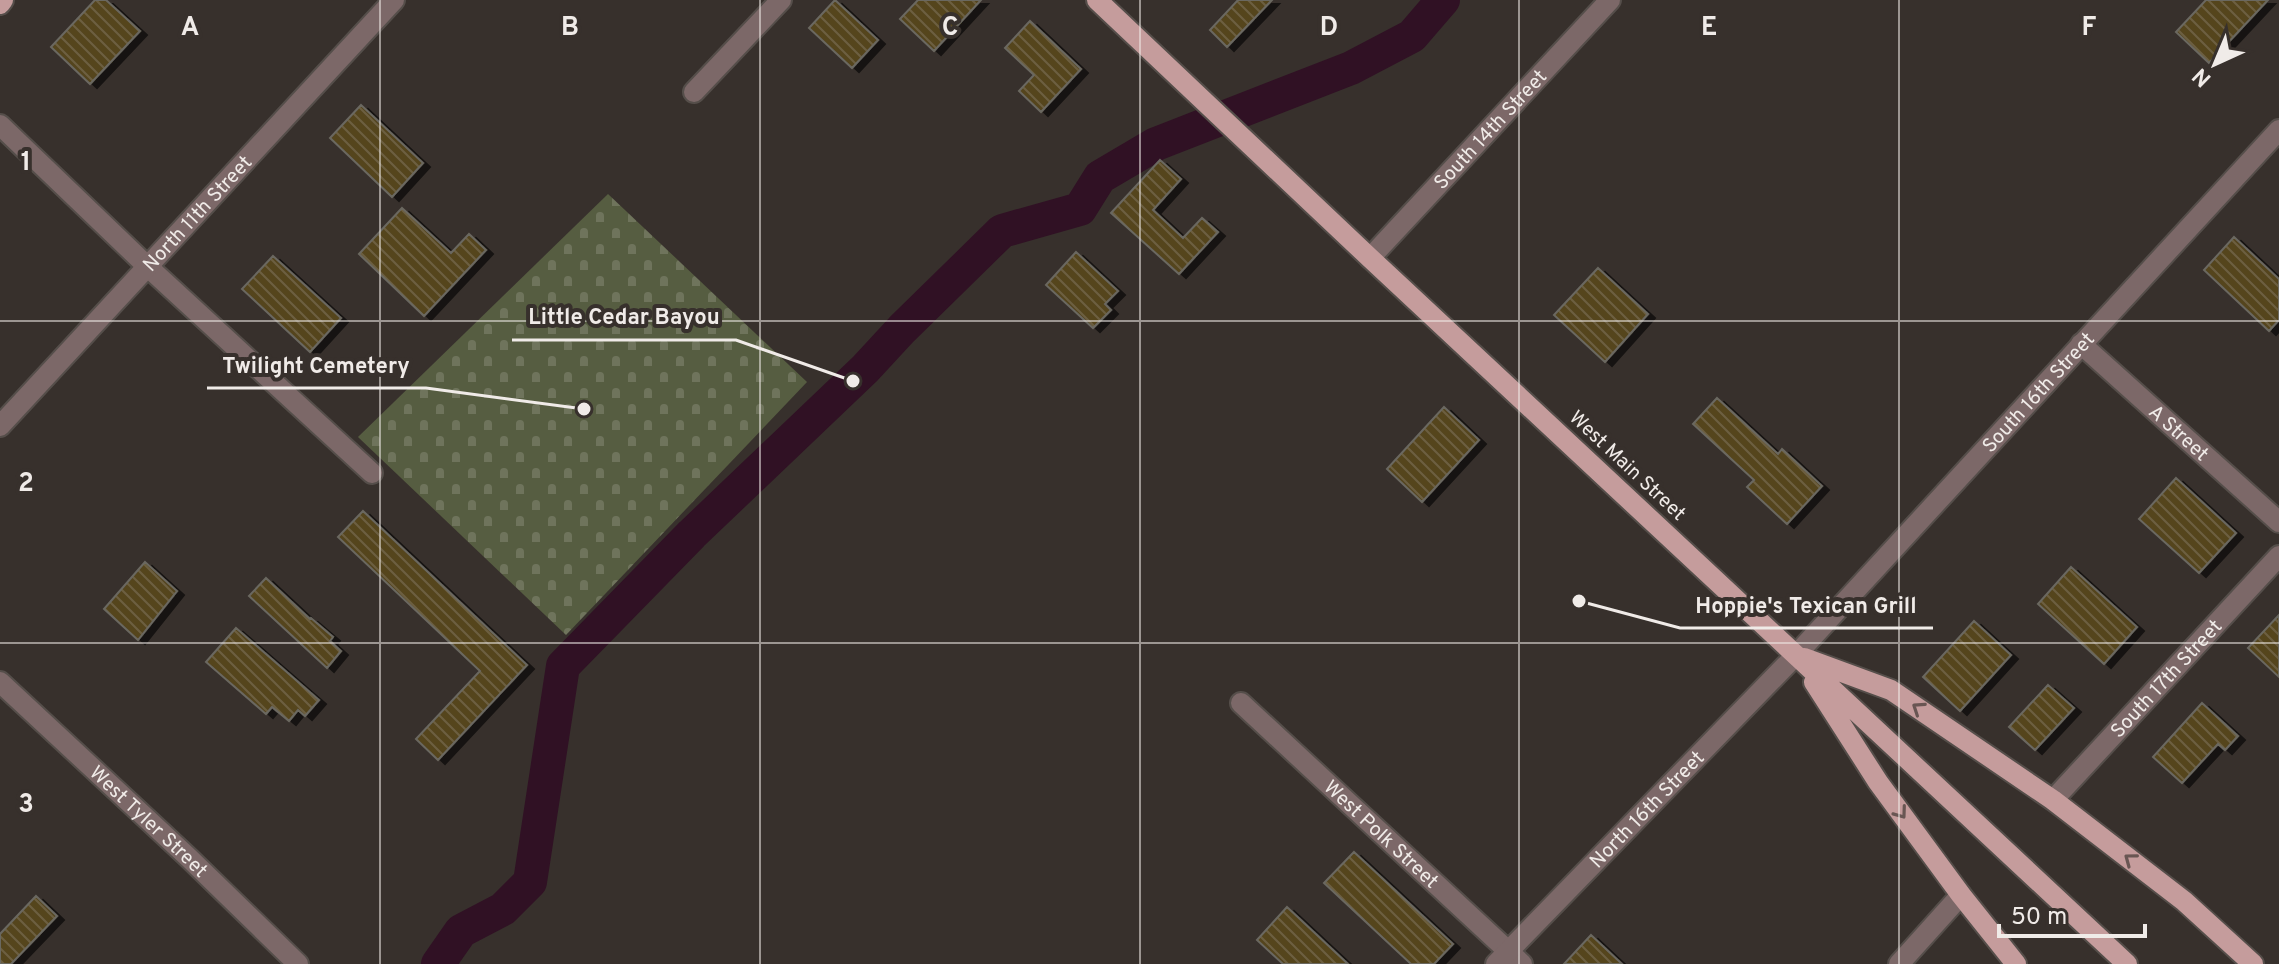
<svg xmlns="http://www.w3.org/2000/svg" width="2279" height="964" font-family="Overpass,sans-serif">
  <defs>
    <pattern id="cemetery-stones" width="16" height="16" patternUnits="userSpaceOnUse" patternTransform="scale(2)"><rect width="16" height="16" fill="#565d41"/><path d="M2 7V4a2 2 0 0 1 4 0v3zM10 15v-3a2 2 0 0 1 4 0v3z" fill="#6f745c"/></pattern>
    <pattern id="building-back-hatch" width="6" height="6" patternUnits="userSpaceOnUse" patternTransform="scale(2)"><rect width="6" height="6" fill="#54441f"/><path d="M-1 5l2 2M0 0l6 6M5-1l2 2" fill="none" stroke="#6d5f40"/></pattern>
    <filter id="shadow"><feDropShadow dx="7" dy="4" stdDeviation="0" flood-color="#0009"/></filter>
  </defs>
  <rect width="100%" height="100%" fill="#37302c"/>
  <path fill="url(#cemetery-stones)" d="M608,194L807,382L566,635L358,437Z"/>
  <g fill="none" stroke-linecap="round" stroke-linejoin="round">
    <path stroke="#301124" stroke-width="34" d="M438,964L461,931L503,909L530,882L563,666L692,534L865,369L902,329L1002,231L1080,209L1100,177L1156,144L1351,68L1412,36L1443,0"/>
  </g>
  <path fill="url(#building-back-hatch)" stroke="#6b6860" stroke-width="2" filter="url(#shadow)" d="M95,0H106L140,31L90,84L51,47Z
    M835,0L878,40L852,68L809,28Z
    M918,0H981L934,51L900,19Z
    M1238,0H1272L1227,47L1210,30Z
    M2206,0H2268L2209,63L2176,32Z
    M1030,21L1081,69L1041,112L1019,91L1034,75L1005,48Z
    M361,105L423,163L392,197L330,138Z
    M1160,160L1181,179L1153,210L1183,238L1202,218L1218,232L1179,274L1111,213Z
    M402,208L451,253L469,234L486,250L424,316L359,254Z
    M2234,237L2279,279V320L2269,331L2204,270Z
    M1076,252L1118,291L1105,304L1111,310L1093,328L1046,285Z
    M273,256L341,318L310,352L242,289Z
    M1598,268L1648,314L1605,362L1554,315Z
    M1717,398L1778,454L1782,449L1822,486L1787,524L1747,487L1754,480L1693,424Z
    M1444,407L1479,440L1422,502L1387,469Z
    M2176,478L2236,533L2199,573L2139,519Z
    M363,511L527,665L438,760L416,739L480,671L338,537Z
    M145,562L177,591L138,640L104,609Z
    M2071,567L2137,627L2104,664L2038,604Z
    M266,578L310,619L311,618L333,637L330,641L341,651L327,668L249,596Z
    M2279,615V677L2248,648Z
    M1974,621L2011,655L1960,711L1923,677Z
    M236,628L319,700L305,716L298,710L289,721L272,707L266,714L206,662Z
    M2048,685L2074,708L2035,750L2009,727Z
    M2202,703L2238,736L2225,750L2218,744L2182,783L2153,757Z
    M1354,852L1453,944L1434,964H1411L1324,883Z
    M36,896L57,916L11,964H0V934Z
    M1287,907L1348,964H1283L1257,940Z
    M1591,935L1622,964H1564Z"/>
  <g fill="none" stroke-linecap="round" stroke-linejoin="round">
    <defs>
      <g id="minor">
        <path d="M694,92L781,0"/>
        <path d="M0,125L147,266L372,473"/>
        <path id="s1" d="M1370,258L1610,0"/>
        <path id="s2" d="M2081,344L2279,522"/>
        <path id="s3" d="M0,426L394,0"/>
        <path id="s4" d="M0,682L189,858L298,964"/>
        <path id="s5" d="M1241,703L1522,964"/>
        <path id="s6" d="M2053,800L2279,556"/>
        <path id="s7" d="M1496,964L1796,655L2279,130"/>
        <path d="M1899,964L1961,895"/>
      </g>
      <path id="major" d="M1097,0L1370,258L2127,964
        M0,4L3,0
        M1804,658L1891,690L2053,800L2184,901L2253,964
        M1814,682L1878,782L1961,895L2016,964"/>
    </defs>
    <use href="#minor" stroke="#554e4a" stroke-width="24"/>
    <use href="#major" stroke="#554e4a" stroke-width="24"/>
    <use href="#minor" stroke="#7c6868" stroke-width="20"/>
    <use href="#major" stroke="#c59c9c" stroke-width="20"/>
  </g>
  <defs><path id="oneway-chevron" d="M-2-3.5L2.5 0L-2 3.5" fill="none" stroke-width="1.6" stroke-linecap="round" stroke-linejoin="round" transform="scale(2)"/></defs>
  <g stroke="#695653">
    <use href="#oneway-chevron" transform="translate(1918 708) rotate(-146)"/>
    <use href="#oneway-chevron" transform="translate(1901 813) rotate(54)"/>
    <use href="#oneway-chevron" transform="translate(2130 859) rotate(-143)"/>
  </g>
  <path fill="none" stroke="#f0ebe8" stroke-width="2" stroke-opacity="0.55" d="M380,0V964M760,0V964M1140,0V964M1519,0V964M1899,0V964M0,321H2279M0,643H2279"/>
  <g text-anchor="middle" stroke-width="8" stroke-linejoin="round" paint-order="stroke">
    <g font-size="20" fill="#f0ebe8" stroke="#37302c">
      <text dy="7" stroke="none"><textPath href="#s1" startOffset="176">South 14th Street</textPath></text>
      <text dy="7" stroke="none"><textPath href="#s3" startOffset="290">North 11th Street</textPath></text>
      <text dy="7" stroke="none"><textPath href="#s7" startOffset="788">South 16th Street</textPath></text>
      <text dy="7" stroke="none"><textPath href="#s2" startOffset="132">A Street</textPath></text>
      <text transform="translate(1628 465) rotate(43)" y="7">West Main Street</text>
      <text dy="7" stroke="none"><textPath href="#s6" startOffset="166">South 17th Street</textPath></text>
      <text dy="7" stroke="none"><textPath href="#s7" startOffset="216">North 16th Street</textPath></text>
      <text dy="7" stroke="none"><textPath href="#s4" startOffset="204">West Tyler Street</textPath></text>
      <text dy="7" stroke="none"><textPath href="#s5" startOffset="192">West Polk Street</textPath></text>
    </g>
  </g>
  <g font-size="26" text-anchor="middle" font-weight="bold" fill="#f0ebe8" stroke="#37302c" stroke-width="8" stroke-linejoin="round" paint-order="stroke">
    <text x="190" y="35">A</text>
    <text x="570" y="35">B</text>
    <text x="950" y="35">C</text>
    <text x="1329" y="35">D</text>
    <text x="1709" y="35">E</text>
    <text x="2089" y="35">F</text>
    <text x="26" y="170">1</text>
    <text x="26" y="491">2</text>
    <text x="26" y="812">3</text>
  </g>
  <path fill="none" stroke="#f0ebe8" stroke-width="3" d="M853 381L736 340H512M584 409L426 388H207M1579 601L1680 628H1933"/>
  <g fill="#f0ebe8" stroke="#37302c" stroke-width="3">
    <circle cx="853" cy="381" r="8"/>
    <circle cx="584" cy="409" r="8"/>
    <circle cx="1579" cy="601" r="8"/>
  </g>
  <g font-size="22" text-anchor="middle" font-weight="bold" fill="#f0ebe8" stroke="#37302c" stroke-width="8" stroke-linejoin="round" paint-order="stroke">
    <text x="624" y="324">Little Cedar Bayou</text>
    <text x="316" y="373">Twilight Cemetery</text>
    <text x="1806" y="613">Hoppie's Texican Grill</text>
  </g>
  <g transform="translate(2215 64) rotate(224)" stroke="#37302c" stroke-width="6" paint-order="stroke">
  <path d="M0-6L14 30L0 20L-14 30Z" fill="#f0ebe8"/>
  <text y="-12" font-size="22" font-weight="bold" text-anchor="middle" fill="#f0ebe8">N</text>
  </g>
  <path d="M1999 924v12h146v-12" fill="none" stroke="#f0ebe8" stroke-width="4"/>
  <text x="2011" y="924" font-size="24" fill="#f0ebe8" stroke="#37302c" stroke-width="6" paint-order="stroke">50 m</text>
</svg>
